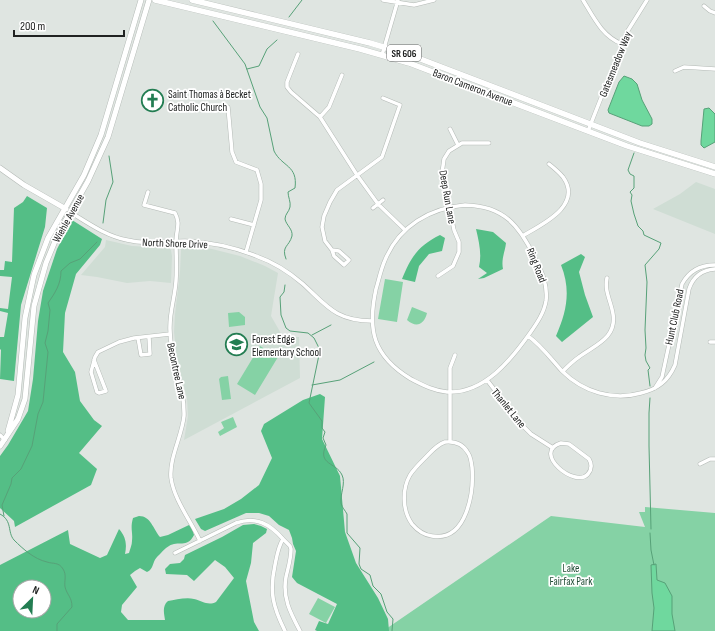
<svg xmlns="http://www.w3.org/2000/svg" width="715" height="631" font-family="'Sofia Sans Condensed',sans-serif">
  <rect width="100%" height="100%" fill="#dfe5e1"/>
  <path fill="#cfddd4" d="M696,182L715,189V234L653,209L680,194Z
    M106,240L132,246L169,248L171,250L172,256L171,283L150,281L127,283L97,277L81,275L105,247Z
    M186,245L212,249L240,256L265,266L278,273L271,316L283,337H299L300,378L184,440L188,416L187,398L177,360L174,332L175,314L180,272L181,249L182,247Z"/>
  <path fill="#85d2a5" d="M385,279L403,282L397,322L378,319Z
    M412,307L427,313C424,325 416,328 407,320Z
    M239,312L245,317V325L229,327L228,313Z
    M260,346L278,357L255,395L237,384Z
    M228,376L231,399L222,400L219,379L221,377Z
    M233,417L237,427L220,436L218,432L224,428L221,422Z
    M645,507L715,513V631H383L551,516L645,527L639,512H645Z
    M318,598L335,607L326,623L309,614Z"/>
  <path fill="#54be86" fill-rule="evenodd" d="M27,196L47,208L45,227L21,305L14,381L0,379L1,350L0,349V337H4L8,313L0,311V308L8,309L12,277L0,276V270H4L5,261L12,262L14,208L23,202Z
    M72,220L102,239L100,245L76,274L65,313L63,352L75,372L80,401L94,420L102,426L79,453L97,469L91,485L15,527L14,521L0,508V456L8,445L28,411L33,379L38,321L43,291L57,249Z
    M476,229L493,232L506,243C505,252 501,259 503,269L484,278L478,279L487,273L479,267C482,254 479,242 476,229Z
    M440,235L445,238L442,251L429,254L419,266L415,282L402,279C411,257 418,246 440,235Z
    M581,254L585,257L579,272L585,295L593,317L562,342L556,336C567,311 571,290 561,265Z
    M320,394L325,397L322,439L340,476L345,532L356,563L378,598L388,619L389,631H317L315,630L319,621L328,624L337,604L297,583L292,577L296,551L293,544L292,538L289,530L279,525L269,516L259,513H246L205,531L201,529L195,519L224,509L241,499L259,485L272,458L261,431L264,424L303,400Z
    M139,516C151,516 153,529 160,537L168,535L189,525L192,528L194,535C187,549 178,540 169,546C165,548 161,553 157,557C152,562 154,569 147,572L140,568L135,571L130,575L137,587L122,605L121,612L128,620H165C164,613 162,606 168,601C175,600 186,597 194,599C202,601 208,606 216,602L234,578L225,567L215,560L194,581L187,575L166,574L165,569L170,564L180,563L184,559L185,555L222,537L243,525L254,524L261,526L267,529L266,533L253,543L251,563L246,581L254,622L259,631H0V565L68,530L70,544L100,558L107,555L119,529C126,537 127,544 125,554L129,553C130,549 132,545 132,541C133,531 130,529 133,518ZM20,587H44V611H20Z"/>
  <path fill="#6fd89e" stroke="#57a178" d="M624,76L632,79L637,84L642,100L652,119V124L649,126H642L609,113L608,110L619,82Z
    M709,108L715,114V142L704,148L701,145V141L704,109Z
    M656,564L657,580L665,583L672,596V614L675,631H652L654,608L652,593L651,565Z"/>
  <g fill="none" stroke-linecap="round" stroke-linejoin="round">
    <path stroke="#57a178" stroke-width="1" d="M289,17L302,0
      M213,21L245,64L260,107L267,118L274,151C282,167 298,165 295,188L288,192C288,197 291,202 290,207C289,212 285,214 285,219C286,225 293,229 292,236C289,247 281,246 286,259
      M247,69L259,66L267,49L277,40
      M634,153L628,170L630,174L634,176V188L630,192L632,195L631,201L634,214L638,226L643,231L644,235L661,243L659,249L645,265L647,282L645,330L646,348L645,355L646,361L650,368L648,370L650,386
      M103,223L106,200L113,182L109,156
      M285,285L284,292L280,297L281,315L286,328L290,331L308,333L314,338L320,350L309,403L322,421V428L325,432L323,438L326,445C317,465 336,462 342,475C346,483 340,494 341,503C342,508 345,510 347,514V533L360,548L359,564L361,569L370,575L373,586L381,594L387,612L393,619L392,631
      M312,335L331,325
      M312,385L340,380L374,362
      M650,398L649,413V446L651,529
      M0,514C13,521 7,532 14,540C23,549 34,559 47,562C53,564 59,562 63,569C67,575 64,581 65,587C67,595 72,597 72,607L57,624V631
      M4,516L2,505L11,484L12,478L21,469L32,446L38,414L43,402L48,352L45,343L48,331L50,310L48,303C55,293 61,284 61,271L70,263L80,259L97,242
      M650,533L651,550L654,565"/>
    <defs>
      <path id="street" d="M383,0L414,5L434,0
        M583,0C594,18 602,36 622,44
        M704,6L710,11L715,13
        M298,54L287,82V87L291,92L320,117L357,175L378,204L405,230
        M382,55L398,0
        M675,71L684,67L715,69
        M228,107L232,152L236,162L257,170L261,184V200L246,252
        M320,117L329,107L342,75
        M450,129L458,145
        M588,131L627,32L647,0
        M148,192L144,205L175,213C181,224 176,230 176,242C176,255 177,268 176,281C175,296 170,311 170,326C169,357 185,385 184,416C182,436 169,458 171,478C174,500 191,521 200,541
        M465,205C504,206 519,225 535,258C542,272 548,285 546,301C544,313 537,323 530,333C511,360 484,394 447,392C434,391 423,385 411,379C373,356 367,330 376,289C379,279 381,269 385,260C399,226 430,208 465,205Z
        M373,208L383,200
        M70,212C88,223 106,236 127,240C146,245 165,241 185,241C209,242 234,247 256,256C273,262 289,272 303,284C327,306 336,321 372,321
        M231,219L254,225
        M524,235C543,224 583,205 563,177C559,172 554,168 549,164
        M332,250L334,256L344,265L349,260L339,251L332,250L325,241L322,227L324,216L330,202L337,190L382,157L400,105L383,98
        M438,276L453,266L459,252V242L454,230L442,173L444,159L449,151L462,143H489
        M528,336C541,345 551,359 562,371C583,392 613,401 641,393C658,389 668,381 675,365L689,289C693,277 702,270 715,269
        M138,338L141,355L150,354L149,337
        M710,342H715
        M94,360L106,391L99,393L97,392L91,372L95,357L98,352L119,342L134,338L170,334
        M563,371C568,366 573,361 579,357C595,345 617,338 613,314C611,301 604,291 607,278
        M487,380L521,424L531,434L553,448
        M655,388L662,377L682,284C689,271 700,265 715,265
        M0,435L5,440
        M445,442C455,441 463,444 468,453C471,457 471,462 472,467C474,492 467,542 432,536C424,535 417,530 412,524C402,510 402,489 410,475C414,469 419,464 424,459C431,452 436,445 445,442Z
        M450,442V368L455,355
        M561,443L569,444L589,459C592,464 592,469 588,474C575,489 531,452 561,443Z
        M700,464L710,459H715
        M175,553L236,523C256,516 270,524 283,539
        M285,631C273,607 269,592 275,565C277,555 278,547 283,539L290,546L291,549C291,559 288,568 286,577C282,598 291,614 300,631"/>
      <path id="secondary" d="M0,168L24,185L66,209
        M8,431L18,395L25,318L34,275L48,238L84,175L101,135L141,0
        M0,446L18,419L25,399L34,306L46,263L58,234L88,181L108,137L149,0"/>
      <path id="primary" d="M155,0L360,49L409,63L627,146L715,174
        M192,0L370,43L410,55L640,143L715,167"/>
    </defs>
    <use href="#street" stroke="#b4bab6" stroke-width="4.5"/>
    <use href="#secondary" stroke="#b4bab6" stroke-width="6"/>
    <use href="#primary" stroke="#b4bab6" stroke-width="6"/>
    <use href="#street" stroke="#fff" stroke-width="3.5"/>
    <use href="#secondary" stroke="#fff" stroke-width="5"/>
    <use href="#primary" stroke="#fff" stroke-width="5.5"/>
  </g>
  <defs>
    <symbol id="church-ring" viewBox="-11 -11 22 22"><circle r="9.5" fill="#fff" stroke="#237d52" stroke-width="1.5"/><path d="M-1.2-6h2.4v3.5h3.3v2.4h-3.3V6h-2.4V-.1h-3.3v-2.4h3.3Z" fill="#237d52"/></symbol>
    <symbol id="school-ring" viewBox="-11 -11 22 22"><circle r="9.5" fill="#fff" stroke="#237d52" stroke-width="1.5"/><path d="M0-5L7-2L0 1L-7-2ZM-4 1L0 2.5L4 1V4Q0 6-4 4Z" fill="#237d52"/></symbol>
  </defs>
  <g fill-rule="evenodd">
    <use href="#church-ring" x="140" y="88" width="25" height="25"/>
    <use href="#school-ring" x="224" y="332" width="25" height="25"/>
  </g>
  <g text-anchor="middle" stroke-width="3.5" stroke-linejoin="round" paint-order="stroke">
    <rect fill="#fff" stroke="#636464" stroke-width="1" x="387" y="45" width="34" height="16" rx="3"/>
    <g font-size="10" font-weight="bold" fill="#202221">
      <text x="404" y="57">SR 606</text>
    </g>
    <g font-size="11" fill="#202221" stroke="#fff">
      <text transform="translate(615 64) rotate(-68)" y="4">Gatesmeadow Way</text>
      <text transform="translate(473 87) rotate(21)" y="4">Baron Cameron Avenue</text>
      <text transform="translate(448 197) rotate(80)" y="4">Deep Run Lane</text>
      <text transform="translate(68 218) rotate(-61)" y="4">Wiehle Avenue</text>
      <text transform="translate(175 243) rotate(2)" y="4">North Shore Drive</text>
      <text transform="translate(537 265) rotate(68)" y="4">Ring Road</text>
      <text transform="translate(674 317) rotate(-78)" y="4">Hunt Club Road</text>
      <text transform="translate(177 371) rotate(78)" y="4">Becontree Lane</text>
      <text transform="translate(509 408) rotate(51)" y="4">Thanlet Lane</text>
    </g>
    <g font-size="11" fill="#202221" stroke="#fff" text-anchor="start">
      <text x="168" y="98">Saint Thomas à Becket<tspan x="168" dy="13">Catholic Church</tspan></text>
      <text x="252" y="343">Forest Edge<tspan x="252" dy="13">Elementary School</tspan></text>
    </g>
    <g font-size="11" fill="#244f38" stroke="#fff">
      <text x="571" y="572">Lake<tspan x="571" dy="13">Fairfax Park</tspan></text>
    </g>
  </g>
  <g transform="translate(32 599) rotate(24)"><circle r="19" fill="#ffffff" stroke="#a6a7a6"/>
  <path d="M0-3L7 15L0 10L-7 15Z" fill="#237d52"/>
  <text y="-6" font-size="11" font-weight="bold" text-anchor="middle" fill="#202221">N</text>
  </g>
  <path d="M14 30v6h110v-6" fill="none" stroke="#202221" stroke-width="2"/>
  <text x="20" y="30" font-size="12" fill="#202221" stroke="#ffffff" stroke-width="3" paint-order="stroke">200 m</text>
</svg>
